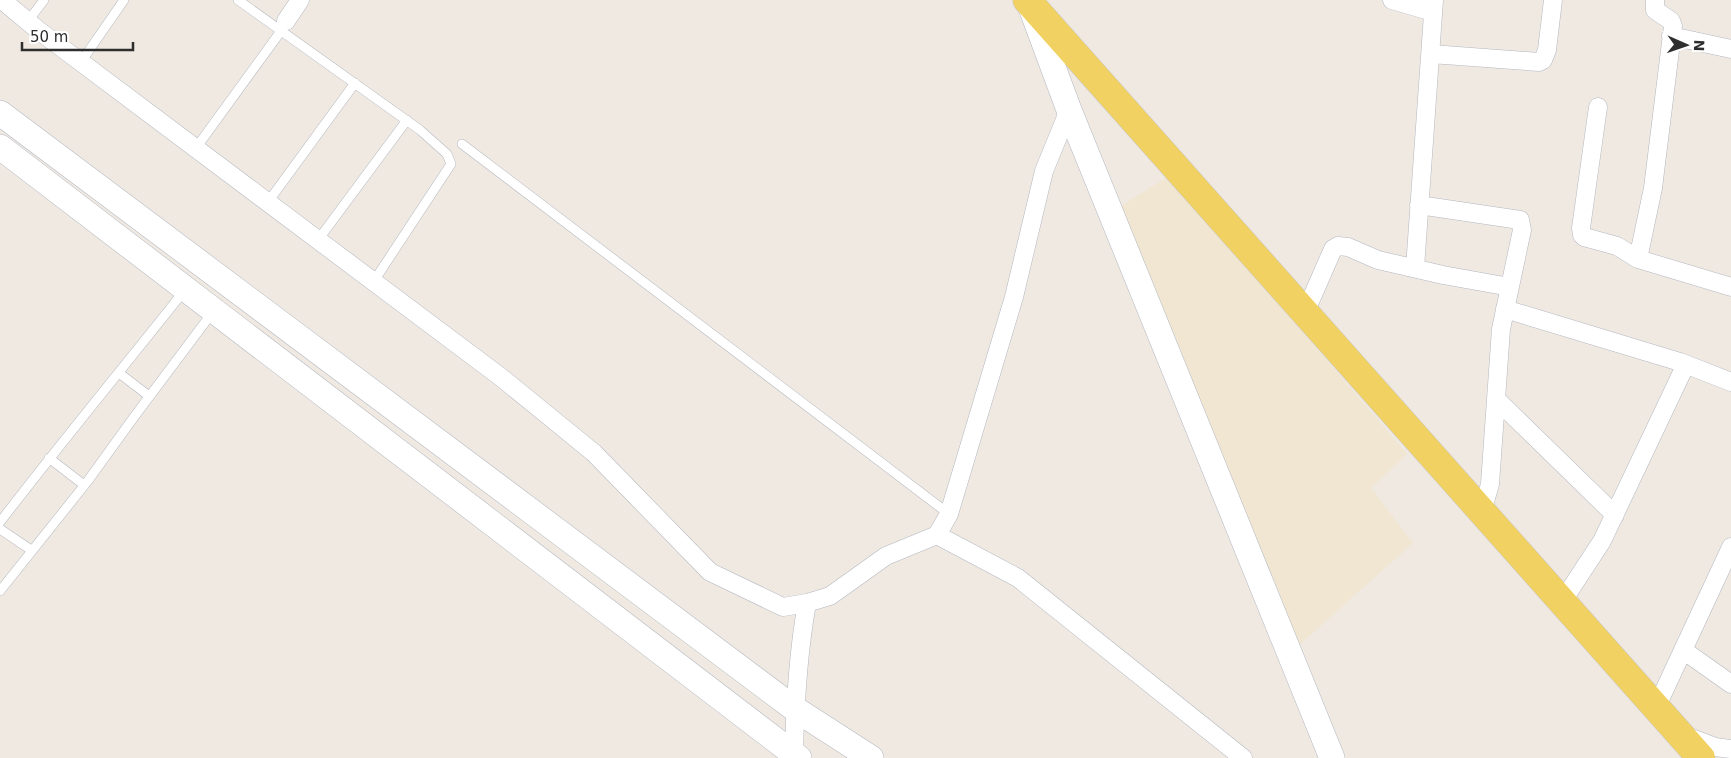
<svg xmlns="http://www.w3.org/2000/svg" width="1731" height="758" font-family="'DejaVu Sans',sans-serif">
  <rect width="100%" height="100%" fill="#efe9e1"/>
  <path fill="#f0e6d1" d="M1169,176L1407,454L1371,488L1413,543L1297,647L1116,209Z"/>
  <g fill="none" stroke-linecap="round" stroke-linejoin="round">
    <defs>
      <path id="lane" d="M238,0L420,130L447,154L451,164L374,281
        M28,21L44,0
        M81,62L124,0
        M462,144L949,514
        M196,148L281,31
        M268,202L355,83
        M318,240L407,120
        M119,373L149,396
        M49,458L84,485
        M0,522C60,444 123,368 184,291
        M0,529L31,550
        M0,591L87,482L134,417L212,313"/>
      <path id="street" d="M2,0L38,30L502,378L594,453L710,572L783,607L807,603L830,596L886,556L937,535L949,514L1014,297L1044,171L1069,110
        M1392,0L1433,12
        M286,21L300,0
        M1671,36L1731,49
        M1431,54L1539,62L1543,60L1547,50L1553,0
        M1598,107L1581,228L1582,235L1584,237L1617,246L1638,259L1731,287
        M1419,205L1520,220L1522,230L1501,329L1490,484L1482,512
        M1638,259L1653,188L1673,26L1671,21L1655,10V0
        M1415,268L1434,0
        M1505,309L1680,362L1731,382
        M1305,313L1333,249L1338,246L1348,247L1378,260L1443,275L1510,287
        M1496,399L1615,515
        M937,535L1018,578L1243,758
        M1562,602L1602,541L1686,364
        M1683,650L1731,684
        M1656,708L1731,547
        M1686,736L1715,747L1731,749
        M794,755C795,704 798,653 807,603"/>
      <path id="secondary" d="M1030,5L1069,110L1332,758
        M0,113L795,709L871,758
        M0,147L799,758"/>
      <path id="primary" d="M1027,0L1701,758"/>
    </defs>
    <use href="#lane" stroke="#b4b7c1" stroke-width="10"/>
    <use href="#street" stroke="#b4b7c1" stroke-width="19"/>
    <use href="#secondary" stroke="#b4b7c1" stroke-width="26"/>
    <use href="#primary" stroke="#c9c9c9" stroke-width="29"/>
    <use href="#lane" stroke="#fff" stroke-width="9"/>
    <use href="#street" stroke="#fff" stroke-width="18"/>
    <use href="#secondary" stroke="#fff" stroke-width="25"/>
    <use href="#primary" stroke="#f2d163" stroke-width="28"/>
  </g>
  <g transform="translate(1686 45) rotate(92)" stroke="#ffffff" stroke-width="4" paint-order="stroke">
  <path d="M0-4L9 19L0 12L-9 19Z" fill="#2e2e2e"/>
  <text y="-8" font-size="14" font-weight="bold" text-anchor="middle" fill="#2e2e2e">N</text>
  </g>
  <path d="M22 42v8h111v-8" fill="none" stroke="#2e2e2e" stroke-width="2.5"/>
  <text x="30" y="42" font-size="15" fill="#2e2e2e" stroke="#ffffff" stroke-width="4" paint-order="stroke">50 m</text>
</svg>
